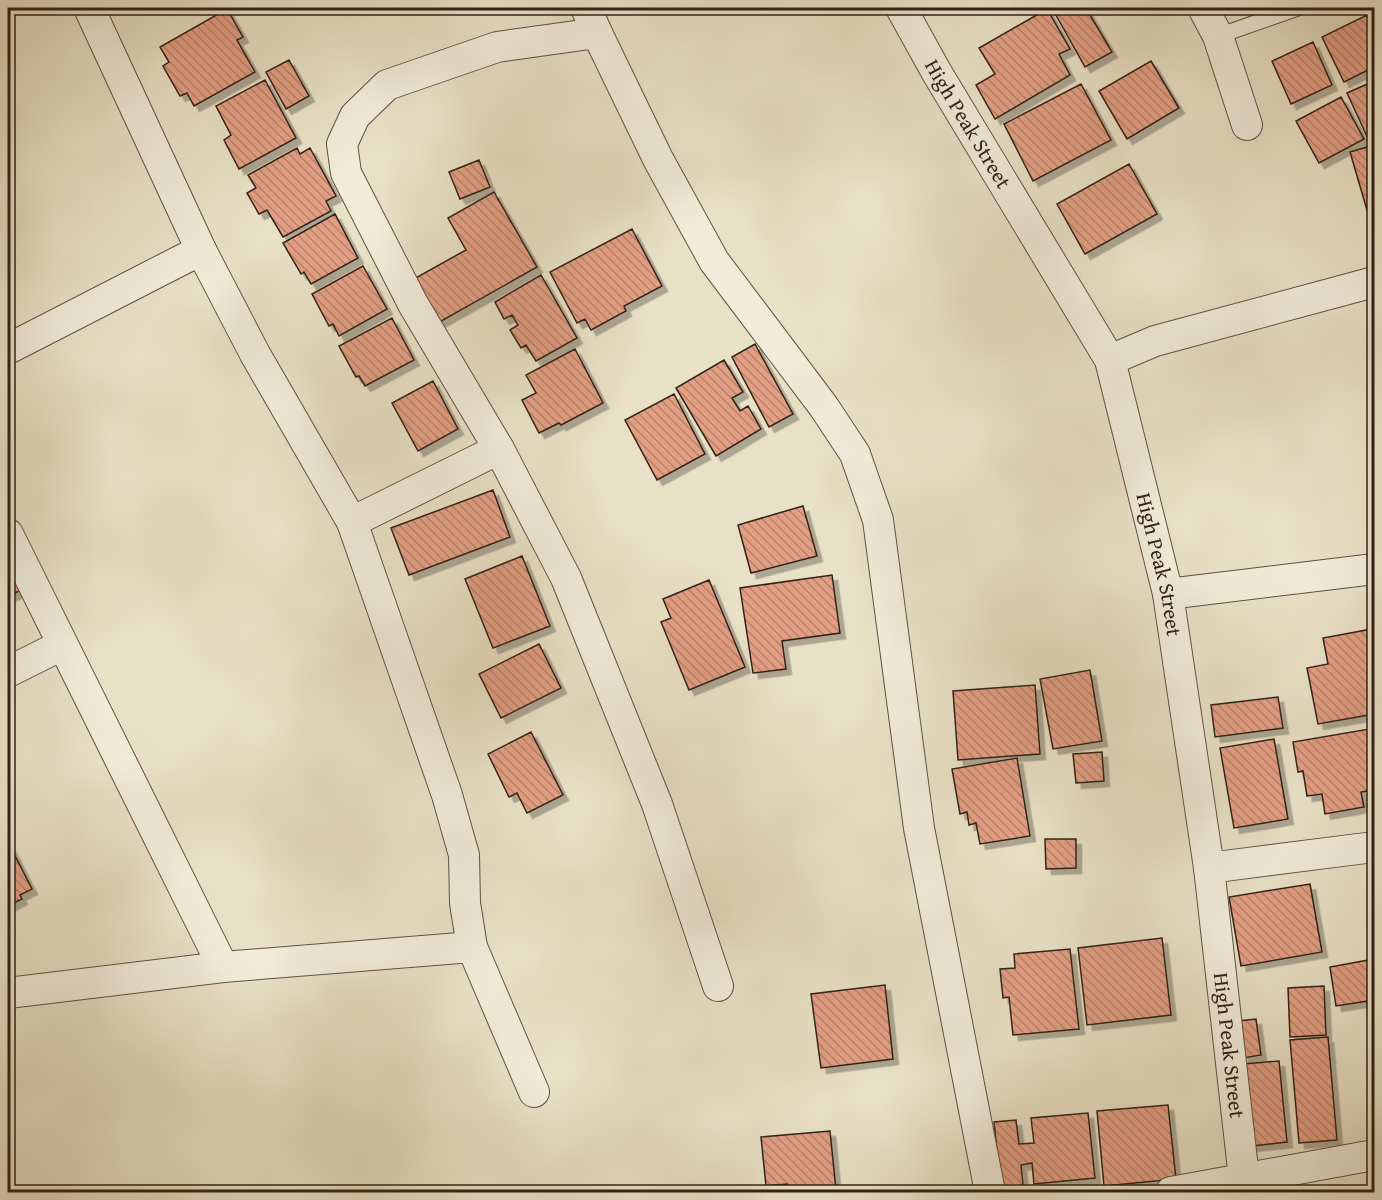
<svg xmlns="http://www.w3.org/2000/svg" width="1382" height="1200" font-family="'Gentium Book Plus',serif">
  <defs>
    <pattern id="building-back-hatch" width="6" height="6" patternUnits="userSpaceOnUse" patternTransform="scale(1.5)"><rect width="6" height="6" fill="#e39f84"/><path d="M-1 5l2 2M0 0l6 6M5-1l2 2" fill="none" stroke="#b9816b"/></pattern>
    <filter id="shadow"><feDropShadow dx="5.5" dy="5.5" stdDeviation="0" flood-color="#0004"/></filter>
  </defs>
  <rect width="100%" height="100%" fill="#e9e1c6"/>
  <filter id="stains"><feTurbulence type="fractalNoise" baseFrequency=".00333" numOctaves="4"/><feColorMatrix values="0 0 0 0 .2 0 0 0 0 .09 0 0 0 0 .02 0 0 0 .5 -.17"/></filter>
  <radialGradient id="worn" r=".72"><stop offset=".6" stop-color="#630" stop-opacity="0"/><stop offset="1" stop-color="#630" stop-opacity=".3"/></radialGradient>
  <path fill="url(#building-back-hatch)" stroke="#322016" stroke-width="1.5" filter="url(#shadow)" d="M1052,8H1086L1112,52L1085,67Z
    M227,9L243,37L237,40L255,72L194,106L187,93L180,96L163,66L169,62L160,47Z
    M1047,9L1070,49L1059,54L1070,75L995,119L976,85L995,74L979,48Z
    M1367,15L1374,31V67L1344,82L1322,37Z
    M1313,42L1332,85L1291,104L1272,61Z
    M289,60L309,96L286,109L266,72Z
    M1151,61L1179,108L1127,139L1099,91Z
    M265,80L296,138L239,169L224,140L231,135L216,106Z
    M1374,81V141L1370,143L1347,93Z
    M1081,84L1111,140L1033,181L1004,124Z
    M1341,97L1364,139L1319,163L1296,121Z
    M1374,145V208L1367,210L1350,152Z
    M297,148L300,154L310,148L336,196L326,201L331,211L283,237L267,210L259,214L247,193L256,188L248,175Z
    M479,160L490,187L460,199L449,172Z
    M1129,164L1157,214L1085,254L1057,204Z
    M494,192L537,267L436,324L412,280L466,250L448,218Z
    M335,214L358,258L311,284L304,272L301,274L283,243Z
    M632,229L662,286L624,306L626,311L591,330L585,319L577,323L550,272Z
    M363,266L387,309L339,336L333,324L329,326L312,294Z
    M541,275L577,338L536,361L526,345L521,348L510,330L518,325L512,315L504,319L495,302Z
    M392,318L414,360L365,386L359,376L356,377L339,346Z
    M755,344L793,414L769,427L732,357Z
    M575,349L603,403L561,425L559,423L539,433L522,400L536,393L526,375Z
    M724,360L743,392L732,398L740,411L748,406L761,429L716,456L676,388Z
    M433,381L458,429L418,451L392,403Z
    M674,394L705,454L657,480L625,420Z
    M493,490L510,537L409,575L391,528Z
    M803,506L817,556L751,573L738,525Z
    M522,556L550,626L493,648L465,579Z
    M8,566L21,590L8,597Z
    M832,575L840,633L782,641L786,669L753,673L740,588Z
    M709,580L745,667L689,690L661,622L671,618L663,599Z
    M1372,629L1374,644V714L1318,724L1307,668L1328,664L1323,638Z
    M539,644L561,688L501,718L479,674Z
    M1090,670L1102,741L1053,749L1040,679Z
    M1035,685L1040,754L958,760L953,691Z
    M1278,697L1283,728L1215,737L1211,705Z
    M1369,729L1374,760V790L1361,792L1364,807L1325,814L1322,794L1307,796L1303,771L1298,772L1293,742Z
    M531,732L563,795L527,813L517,793L509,797L488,754Z
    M1274,739L1288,819L1234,828L1220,748Z
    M1102,752L1104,781L1076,783L1073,754Z
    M1017,758L1030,836L980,844L976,823L969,825L967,812L960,814L952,769Z
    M1045,839H1076V868L1046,869Z
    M9,844L32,889L20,895L22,899L8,906V845Z
    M1310,884L1322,952L1241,966L1229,897Z
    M1162,938L1171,1015L1087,1025L1078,948Z
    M1070,949L1079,1029L1013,1035L1009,997L1003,998L1000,969L1015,968L1014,954Z
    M1374,959V1000L1336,1006L1330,967Z
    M885,985L893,1059L821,1068L811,994Z
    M1324,986L1326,1035L1290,1037L1288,988Z
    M1256,1019L1261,1055L1243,1058L1238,1021Z
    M1328,1037L1337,1140L1299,1143L1290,1040Z
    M1279,1061L1287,1142L1252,1146L1244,1064Z
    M1168,1105L1176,1179L1104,1186L1097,1111Z
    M1088,1113L1095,1178L1034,1184L1032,1163L1021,1165L1023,1185L1001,1188L994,1122L1016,1120L1019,1144L1034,1143L1031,1118Z
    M830,1131L836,1190L788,1192L787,1184L766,1186L761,1137Z"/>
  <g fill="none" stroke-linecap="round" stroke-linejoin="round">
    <defs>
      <path id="service" d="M1218,36L1298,8"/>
      <g id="minor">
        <path d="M89,8L201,250L255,354L352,522L447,795L464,855L465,903L472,947"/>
        <path d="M586,8L597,33"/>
        <path id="s1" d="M901,8L937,73L1110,360L1168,594L1209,868L1244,1178"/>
        <path d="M1203,8L1218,36L1247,125"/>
        <path d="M8,349L201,250"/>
        <path d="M1110,360L1155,341L1374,282"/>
        <path d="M352,522L499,449"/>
        <path d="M8,534L223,967L472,947L534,1092"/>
        <path d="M1168,594L1374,569"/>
        <path d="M8,672L62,645"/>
        <path d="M1209,868L1374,847"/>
        <path d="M718,986L657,804L566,578L499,449L413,304L346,173L342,144L355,116L387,85L497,47L597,33L658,159L714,261L824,407L855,454L878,520L919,828L990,1192"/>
        <path d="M8,993L223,967"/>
        <path d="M1171,1192L1374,1155"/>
      </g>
    </defs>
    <use href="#service" stroke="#605042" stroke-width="17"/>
    <use href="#minor" stroke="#605042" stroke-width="32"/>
    <use href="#service" stroke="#f1ecda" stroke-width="15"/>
    <use href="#minor" stroke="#f1ecda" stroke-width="30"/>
  </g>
  <g text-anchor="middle" stroke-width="4.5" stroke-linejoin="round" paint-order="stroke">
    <g font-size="21" fill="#322016" stroke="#f1ecda">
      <text dy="7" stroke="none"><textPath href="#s1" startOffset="134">High Peak Street</textPath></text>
      <text dy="7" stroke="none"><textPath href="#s1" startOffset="620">High Peak Street</textPath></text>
      <text dy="7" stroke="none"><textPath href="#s1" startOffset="1106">High Peak Street</textPath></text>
    </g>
  </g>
  <rect width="1382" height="1200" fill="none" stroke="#e9e1c6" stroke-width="30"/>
  <rect x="9" y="9" width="1364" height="1182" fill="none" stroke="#322016" stroke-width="3"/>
  <rect x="15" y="15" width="1352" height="1170" fill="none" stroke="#322016" stroke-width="1.5"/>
  <rect width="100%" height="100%" filter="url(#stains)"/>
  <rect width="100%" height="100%" fill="url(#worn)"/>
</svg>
